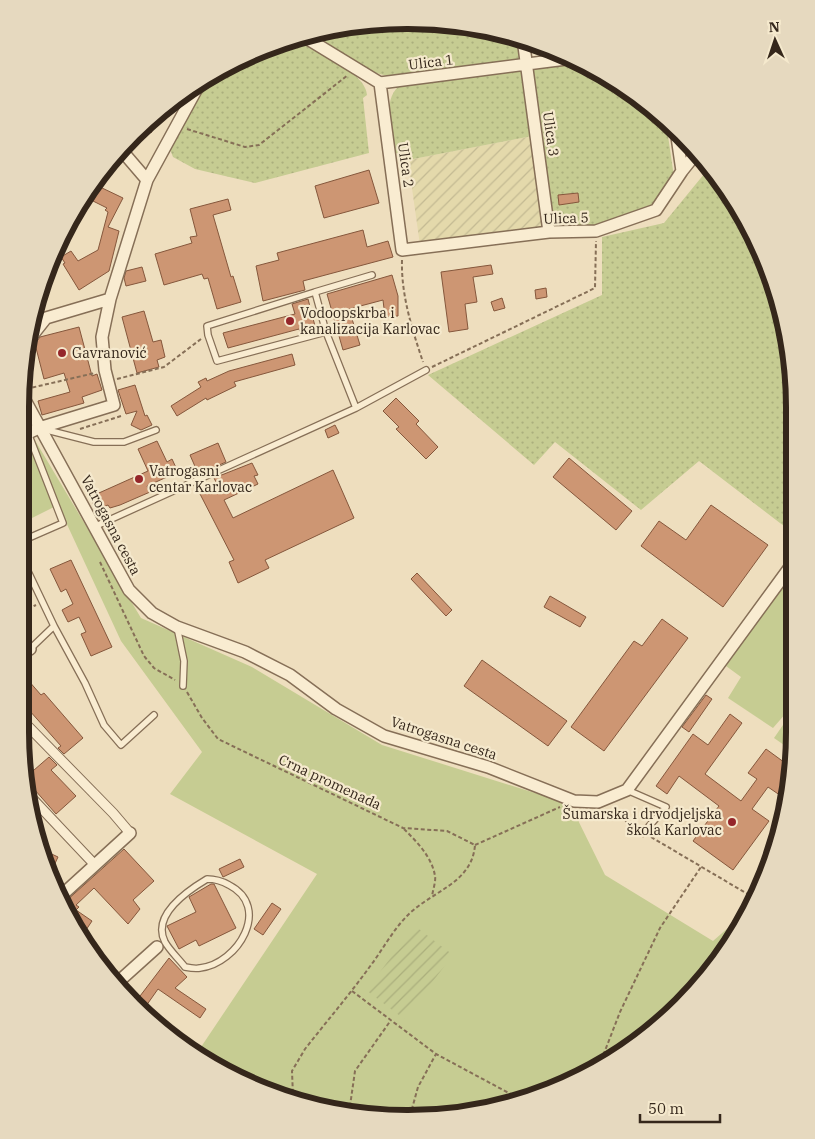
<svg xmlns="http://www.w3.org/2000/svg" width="815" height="1139" font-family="'IBM Plex Serif',serif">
  <defs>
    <pattern id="farmland-furrows" width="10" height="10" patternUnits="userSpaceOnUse" patternTransform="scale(1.25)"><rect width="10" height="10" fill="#e4d9ab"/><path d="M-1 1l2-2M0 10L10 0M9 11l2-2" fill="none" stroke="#c4ba93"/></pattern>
    <pattern id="grass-dots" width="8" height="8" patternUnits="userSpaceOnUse" patternTransform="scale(1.25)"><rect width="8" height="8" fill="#c6cc92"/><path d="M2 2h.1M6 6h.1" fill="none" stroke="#abaf7d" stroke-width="1.8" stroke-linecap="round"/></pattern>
    <pattern id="garden-furrows" width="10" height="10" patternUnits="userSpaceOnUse" patternTransform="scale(1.25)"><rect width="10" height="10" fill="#c6cc92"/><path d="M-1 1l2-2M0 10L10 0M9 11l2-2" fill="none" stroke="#abaf7d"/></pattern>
  </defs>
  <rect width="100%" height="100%" fill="#eedebe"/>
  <path fill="url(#farmland-furrows)" d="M532,136L544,225L541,231L420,245L408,160Z"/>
  <path fill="url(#grass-dots)" fill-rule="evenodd" d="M433,21L508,33L520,38L523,60L400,78C363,74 341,54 310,34L357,23Z
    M297,37C314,48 367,74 367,95L363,98L369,153L255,183L195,169L173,157L169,147L215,71L283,40Z
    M582,62L644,100L666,122L674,177L653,207L595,229H555L550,223L543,135L531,69ZM578,193L579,202L559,204L558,195Z
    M520,69L524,72L532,136L408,160L396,153C392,130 380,100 402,83Z
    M709,168L765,259L792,357L793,533L699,461L641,510L555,442L534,465L428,375L602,295V237L664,223Z"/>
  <path fill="#c6cc92" d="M33,437L141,618L252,667L382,745L570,804L605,875L713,941L753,906L715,968L663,1023L556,1089L458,1116H357L236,1079L197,1053L317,874L170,794L202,752L121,641L58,505L24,522L25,441Z
    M793,571L794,704L773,728L728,698L741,677L726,666Z
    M794,709V752L774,738Z"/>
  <path fill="url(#garden-furrows)" d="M415,926L453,955L404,1019L366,990Z"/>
  <path fill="#cd9673" stroke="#85573c" d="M147,122L152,132L132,140Z
    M369,170L379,203L324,218L315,186Z
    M100,187L123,198L108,227L119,231L109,271L79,290L63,264L65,263L61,257L71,251L78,261L98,250L108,212L105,210L107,208L93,201Z
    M578,193L579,202L559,205L558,195Z
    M228,199L231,210L213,215L231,277L233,276L241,302L217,309L208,278L204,279L202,274L164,285L155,254L192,243L190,237L197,236L190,209Z
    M363,230L367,247L388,241L393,257L303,281L305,290L263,301L256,266L279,260L277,253Z
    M491,265L493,274L473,277L477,302L465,304L468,329L449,332L441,272Z
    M142,267L146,281L126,286L124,278L126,271Z
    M392,275L398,296V316L385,317L383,300L349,309L360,345L343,350L327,294Z
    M546,288L547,297L536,299L535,290Z
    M502,298L505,308L494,311L491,302Z
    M308,299L316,330L301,334L299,329L228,348L223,333L295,314L292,304Z
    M144,311L153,342L161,340L165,357L157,360L159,367L137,373L122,317Z
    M79,327L92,376L97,374L102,390L82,397L84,403L42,415L38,401L70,392L64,373L44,379L35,344L40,337Z
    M292,354L295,365L234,382L236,386L207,400L206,398L177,416L171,406L201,387L198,382L206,378L207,381L229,371Z
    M135,385L145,416L147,415L152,425L141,430L131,425L137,411L126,414L118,390Z
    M396,398L419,421L416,424L438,447L426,459L396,429L399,427L383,411Z
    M335,425L339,433L328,438L325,430Z
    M157,441L167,462L172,459L178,472L147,486L150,492L120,505L110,508L108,505L96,510L90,497L148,471L138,449Z
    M218,443L226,462L210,469L209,466L197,471L190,455Z
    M569,458L632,511L616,530L553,477Z
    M252,463L258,475L254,476L258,484L224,500L233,518L333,470L354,518L265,560L269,568L238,583L229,562L234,560L199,492L217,484L214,478Z
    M711,505L768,545L723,607L641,546L659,521L686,540Z
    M71,560L112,647L91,656L81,634L86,632L79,617L68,622L62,610L73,604L66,589L61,592L50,569Z
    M417,573L452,610L446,616L411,579Z
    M550,596L586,617L580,627L544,607Z
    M662,619L688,638L604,751L571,727L634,641L642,646Z
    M482,660L567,721L548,746L464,686Z
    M21,672L41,695L44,693L83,738L64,754L58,748L61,746L21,701Z
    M706,695L712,699L689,732L682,727Z
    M730,714L742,723L705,774L741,801L757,779L748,773L766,749L792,768L787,800L768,787L752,809L769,821L733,870L693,841L719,806L679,776L667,794L656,786L693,734L708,745Z
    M20,728L31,739L22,748L20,732Z
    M49,757L57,765L51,770L76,796L56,814L27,781L26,777Z
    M41,849L58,857L51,872Z
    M124,849L154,881L133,900L140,909L128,924L94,888L76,905L79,907L76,910L92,921L86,930L74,921L65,902Z
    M240,859L244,867L223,877L219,869Z
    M211,884H214L236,928L199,946L196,940L179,949L167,926L196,912L189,897Z
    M272,903L281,909L263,935L254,929Z
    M169,958L187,977L175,988L206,1009L200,1018L158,989L146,1006L158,1015L156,1026L133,1001L135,999L137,1000Z"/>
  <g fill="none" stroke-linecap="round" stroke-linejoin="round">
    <defs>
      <path id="service" d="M315,292L207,326L208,335L217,361L326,332L356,408
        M326,332L315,292L372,275
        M43,429L94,442H124L156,430
        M96,526L356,408L426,370
        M24,540L63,523L28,433
        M23,561L54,626
        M177,627L184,661L183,686
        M30,649L54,626L85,683L104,725L121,745L154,715
        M627,790L666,807L643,833
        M207,879C216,879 222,881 229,885C272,907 238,964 200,968C196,969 190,968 185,967C179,959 170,951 165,942C151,915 187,891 207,879Z"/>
      <path id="pedestrian" d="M20,718L113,813L130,833
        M28,794L95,865"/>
      <path id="minor" d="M303,36L380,83L574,58
        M523,39L549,232
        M380,83L402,250L549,232L596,231L656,210L682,171L698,151
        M676,130L682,171
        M123,152L147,180
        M27,342L46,318L110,299
        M26,402L129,590L152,613L177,627L245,652L290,675L336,709L384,736L488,767L574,801L598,802L627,790L793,563
        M26,434L39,428L114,405L105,370L102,337L110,299L147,180L201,81
        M21,654L30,649
        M62,895L130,833
        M117,983L157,947"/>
    </defs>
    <use href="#service" stroke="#866f57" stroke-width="8"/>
    <use href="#pedestrian" stroke="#866f57" stroke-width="11"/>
    <use href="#minor" stroke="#866f57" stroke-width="14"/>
    <path stroke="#866f57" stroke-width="2" stroke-dasharray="4 2.5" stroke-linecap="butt" d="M187,129L245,147L259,145L348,75
      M402,260C401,295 412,329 423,362
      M432,367L595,288L596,241
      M117,379L164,367L201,339
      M26,389L95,373
      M80,429L121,416
      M100,562L144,656L154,668L175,680
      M22,612L36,605
      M187,692L202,718L218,739L403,828L447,831L475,845C472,884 431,891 407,916C393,930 383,949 371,965C350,994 327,1021 305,1049L292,1071L293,1096
      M609,810L636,828
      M404,829C417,842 432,857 435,876C436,881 433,890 432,896
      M651,837L756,899
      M475,845L560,807
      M352,991L436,1054L520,1099
      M601,1061L620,1012L660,928L701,867
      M349,1113L355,1071L391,1020
      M410,1116L418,1087L436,1054"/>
    <use href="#service" stroke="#f9ecd1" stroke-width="5.5"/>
    <use href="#pedestrian" stroke="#f9ecd1" stroke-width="9"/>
    <use href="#minor" stroke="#f9ecd1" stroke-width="11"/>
  </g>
  <g fill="#95262a" stroke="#f5e9cd" stroke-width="2">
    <circle cx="290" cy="321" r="5"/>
    <circle cx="62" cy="353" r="5"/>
    <circle cx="139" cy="479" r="5"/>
    <circle cx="732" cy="822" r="5"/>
  </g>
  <g text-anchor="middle" stroke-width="4.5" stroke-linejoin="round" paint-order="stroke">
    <g font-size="14" fill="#35271b" stroke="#f5e9cd">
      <text transform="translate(431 62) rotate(-7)" y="5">Ulica 1</text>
      <text transform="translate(551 134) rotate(82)" y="5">Ulica 3</text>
      <text transform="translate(406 165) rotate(82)" y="5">Ulica 2</text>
      <text transform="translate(566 218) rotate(-2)" y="5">Ulica 5</text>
      <text transform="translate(111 525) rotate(62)" y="5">Vatrogasna cesta</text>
      <text transform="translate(444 738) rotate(18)" y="5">Vatrogasna cesta</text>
      <text transform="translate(330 782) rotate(25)" y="5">Crna promenada</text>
    </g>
    <g font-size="14" fill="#35271b" stroke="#f5e9cd" text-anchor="start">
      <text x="300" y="318">Vodoopskrba i<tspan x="300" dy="16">kanalizacija Karlovac</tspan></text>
      <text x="72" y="358">Gavranović</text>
      <text x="149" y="476">Vatrogasni<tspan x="149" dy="16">centar Karlovac</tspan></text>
      <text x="722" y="819" text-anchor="end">Šumarska i drvodjeljska<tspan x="722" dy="16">škola Karlovac</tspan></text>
    </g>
  </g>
  <path d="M0 0H815V1139H0ZM407 29H408A378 378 0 0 1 786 407V732A378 378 0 0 1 408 1110H407A378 378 0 0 1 29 732V407A378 378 0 0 1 407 29Z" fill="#e6d9bf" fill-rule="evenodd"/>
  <path fill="none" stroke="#35271b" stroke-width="6" d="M407 29H408A378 378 0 0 1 786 407V732A378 378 0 0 1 408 1110H407A378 378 0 0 1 29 732V407A378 378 0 0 1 407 29Z"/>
  <g transform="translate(775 40) rotate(357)" stroke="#f5e9cd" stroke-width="4" paint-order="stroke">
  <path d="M0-4L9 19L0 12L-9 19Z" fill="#35271b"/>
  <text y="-8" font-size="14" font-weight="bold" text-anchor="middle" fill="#35271b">N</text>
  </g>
  <path d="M640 1114v8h80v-8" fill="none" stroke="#35271b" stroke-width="2.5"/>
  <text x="648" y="1114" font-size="15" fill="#35271b" stroke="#f5e9cd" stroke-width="4" paint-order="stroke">50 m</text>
</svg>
